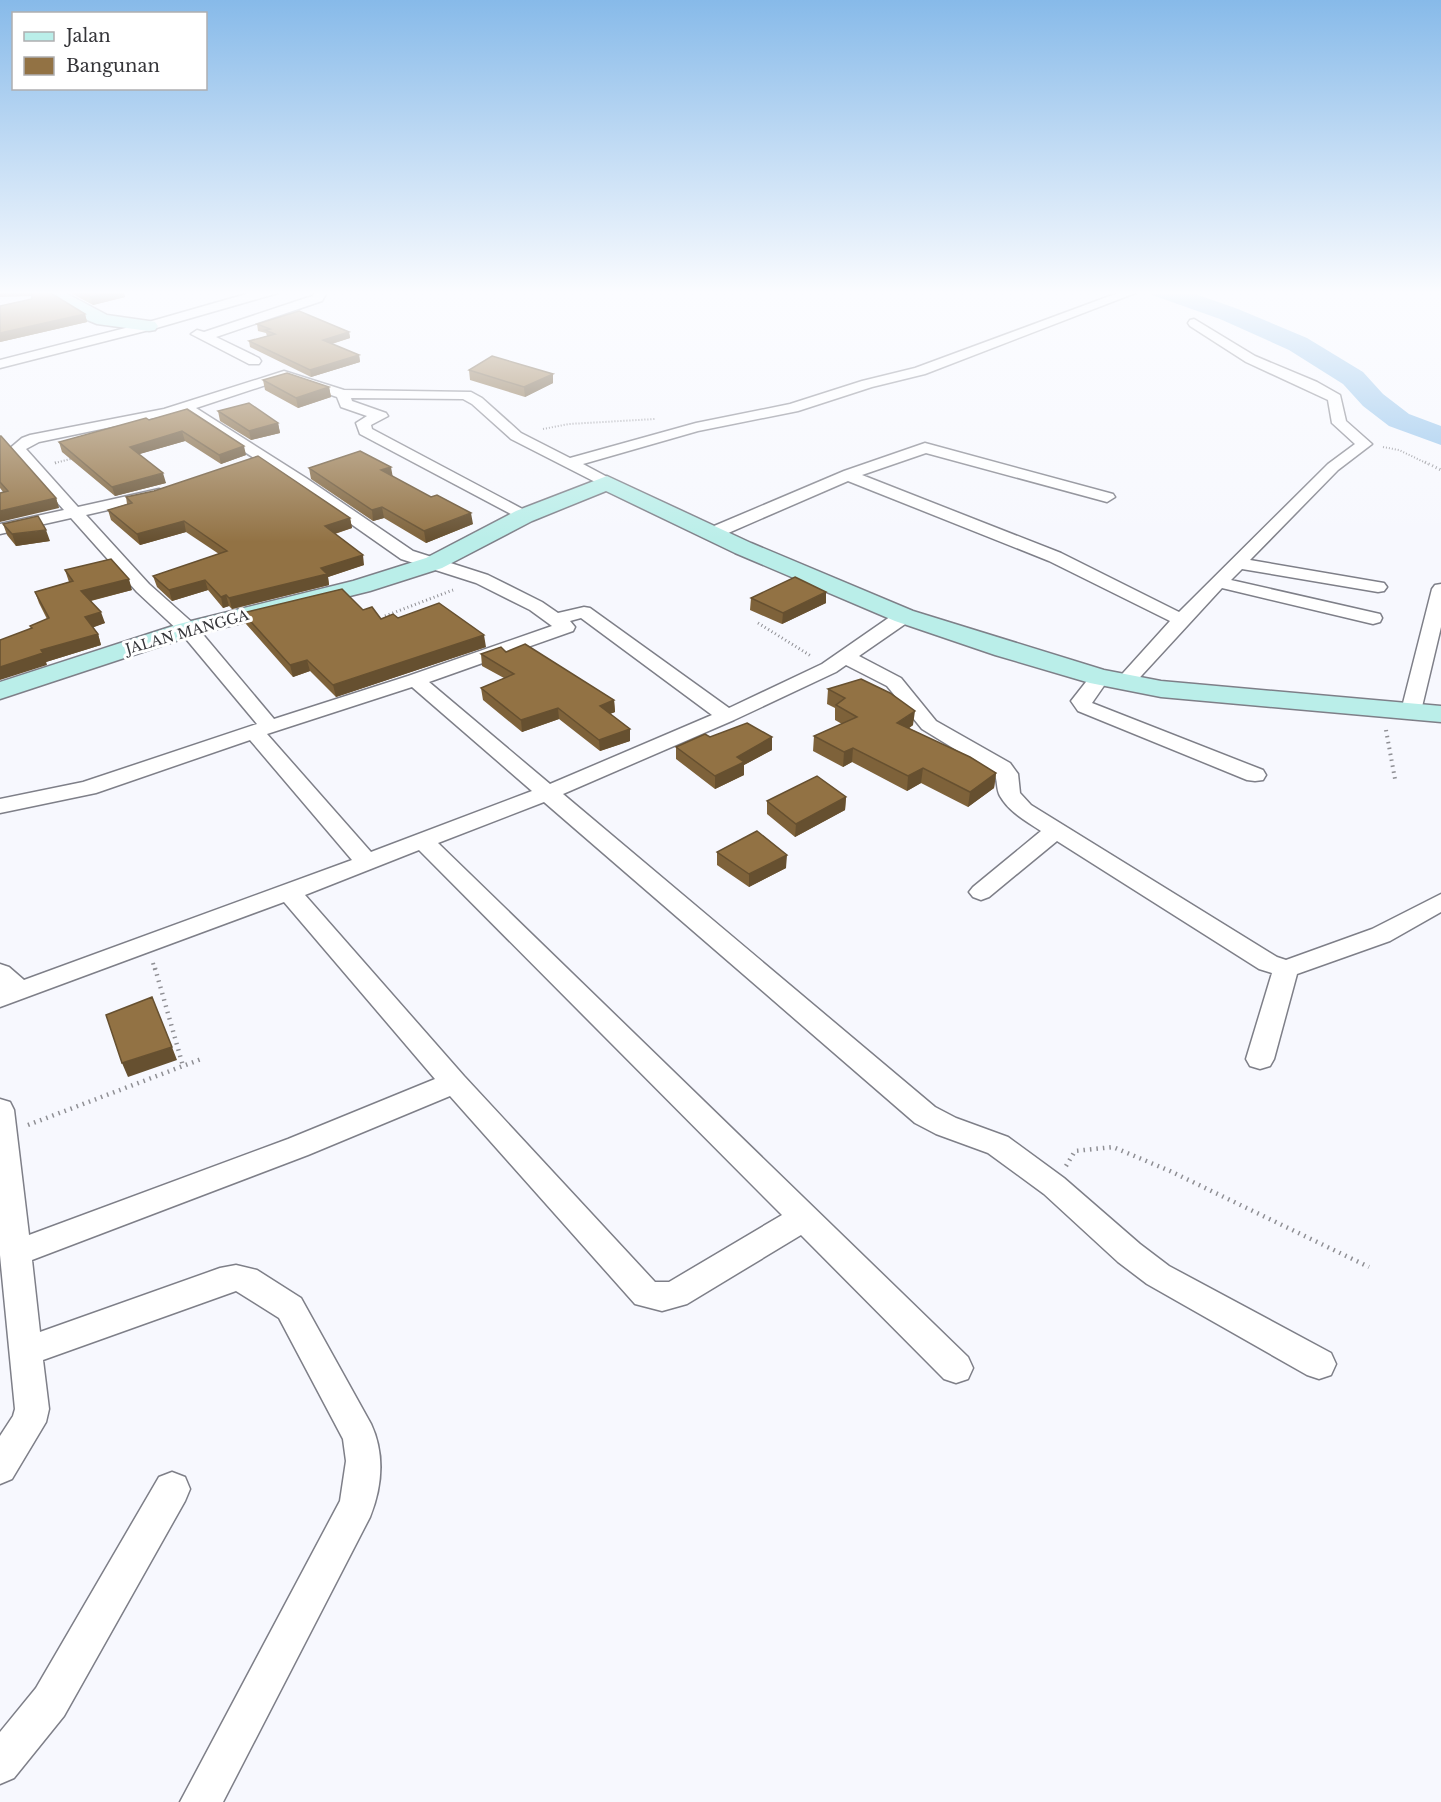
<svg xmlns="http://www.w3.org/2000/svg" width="1441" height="1802" font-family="'Libre Baskerville',serif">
  <rect width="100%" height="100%" fill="#f7f8fe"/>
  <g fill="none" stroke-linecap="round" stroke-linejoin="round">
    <path fill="#95c4eb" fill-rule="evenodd" d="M1148,290H1184L1238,309L1307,338L1363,372L1383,394L1409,414L1441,426V445L1389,426L1363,406L1343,384L1289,350L1220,319L1152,295Z"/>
    <defs>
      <path id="street" d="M260,290H280L278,293L153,329L0,368V360L145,323Z
        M316,290H328L322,301L216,337L259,358L261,361L259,364H249L191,334L197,330L204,332L306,298L313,296Z
        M1126,290H1143L925,374L872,387L798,411L698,431L583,464L613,480L615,483L613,486L607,488L511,439L472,404L463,399L351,398L352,401L386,413L388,416L371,425L372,429L530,513L532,516L524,521L360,434L356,423L367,416L341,407L337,397L284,379L196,408L306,478L413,551L488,575L542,602L558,613L584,607L590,608L729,708L822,664L897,612H911L913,616L911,620L859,656L901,678L936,721L1010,763L1018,774L1020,793L1031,805L1277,957L1286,960L1372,929L1441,894V912L1390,941L1297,974L1274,1059L1270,1066L1260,1069L1250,1066L1246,1059L1272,973L1259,969L1057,841L989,897L981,900L973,897L969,892L973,887L1041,831C1026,821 1009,812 1000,796C996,789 998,780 994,773L922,729L887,686L846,665L836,672L734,720L563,794L935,1107L956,1118L1008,1137L1064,1178L1140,1244L1169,1266L1331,1353L1336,1364L1331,1375L1319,1379L1307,1375L1147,1284L1118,1262L1044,1194L988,1153L936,1134L915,1123L544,802L438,843L968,1357L973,1368L968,1379L956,1383L944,1379L801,1235L687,1304L662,1311L635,1304L450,1096L308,1155L32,1260L40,1332L220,1268L236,1265L257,1270L301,1298L371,1424C385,1454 382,1487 370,1517L223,1802H180L340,1501L346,1461L343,1439L279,1318L236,1291L43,1360L49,1409L46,1422L12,1479L0,1484V1436L13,1416L15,1409L0,1255V1099L10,1102L14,1110L29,1235L288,1139L435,1079L284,902L0,1007V964L9,967L24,980L352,860L250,740L96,793L0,813V799L83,782L257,724L181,633L137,592L71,518L0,534V524L64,510L9,449L22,438L30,435L164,409L284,371L344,390L471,392L482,398L521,433L570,458L696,423L790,404L862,381L915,368ZM183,412L294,484L401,559L476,583L530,610L552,626L408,676L274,719L195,625L149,584L86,515L165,497L167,494L165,491L159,489L78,507L26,449L39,442ZM581,618L712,715L550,784L429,682L573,631L575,627L570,621ZM412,687L532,791L371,852L267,734ZM419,850L782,1215L669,1282H655L464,1076L305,895Z
        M1194,319L1255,356L1317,382L1340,395L1346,421L1372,444L1338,470L1250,560L1378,582L1384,583L1387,587L1384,591L1378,592L1242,569L1231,580L1380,614L1382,618L1380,622L1373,624L1222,588L1131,687H1117L1114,683L1170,621L1049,561L848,481L719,537H707L705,533L707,529L844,471L925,443L1113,494L1115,497L1107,502L926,453L862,475L1061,553L1179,612L1328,464L1355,444L1332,423L1328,400L1246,362L1190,326L1188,323L1190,320Z
        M1441,584V627L1421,711L1418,715H1404L1401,711L1432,589L1435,585Z
        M1100,671L1107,673L1110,677L1092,703L1263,770L1266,775L1263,780L1255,781L1247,780L1078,711L1071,701L1093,673Z
        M172,1472L185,1477L190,1489L185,1501L64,1716L14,1778L0,1784V1732L36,1688L159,1477Z"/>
      <path id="secondary" d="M40,290H60L107,315L149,321L155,322L158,326L155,330L149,331L97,324L80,317Z
        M607,476L751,543L913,611L1104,670L1161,681L1441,706V722L1161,697L1090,683L995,655L895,621L735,553L606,491L532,521L442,568L370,591L197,634L0,699V682L179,624L353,581L426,558L516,511Z"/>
    </defs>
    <use href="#street" stroke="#7e7f88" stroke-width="3"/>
    <use href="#secondary" stroke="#7e7f88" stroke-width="3"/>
    <path stroke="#8f8f94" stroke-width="2" stroke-dasharray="1 2" stroke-linecap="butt" d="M543,429L569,424L655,419
      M1383,447L1399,450L1428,464
      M55,463L74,458"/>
    <path stroke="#8f8f94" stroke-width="3" stroke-dasharray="1 3" stroke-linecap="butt" d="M1425,462L1441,470
      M55,463L58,462
      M385,616L453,590
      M758,623L811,656"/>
    <path stroke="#8f8f94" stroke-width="4" stroke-dasharray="1.5 4.5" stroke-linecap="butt" d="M1386,730L1395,779
      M153,963L155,970"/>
    <path stroke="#8f8f94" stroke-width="4.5" stroke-dasharray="1.5 5" stroke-linecap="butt" d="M155,968L183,1066
      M28,1125L204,1058
      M1066,1166L1075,1151L1113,1147L1170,1171L1369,1267"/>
    <use href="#street" fill="#fff" fill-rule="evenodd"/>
    <use href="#secondary" fill="#baeee9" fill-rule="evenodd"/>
  </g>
  <path fill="#7e623a" d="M0,290H46L85,314L87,322L0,342V306L32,299L31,296L0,297Z
    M65,290H123L125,297L93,305Z
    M257,324L349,332L350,338L332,344L359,355L360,362L311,377L250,347L249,341L267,336L266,333L258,331Z
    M469,370L553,374V383L525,397L470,380Z
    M263,380L329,387L331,397L298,408L265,390Z
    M187,409L246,455L221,464L185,441L139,454L166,483L115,496L62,452L59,442L149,420Z
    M218,411L278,423L280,433L251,440L220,421Z
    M0,436L56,498L59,508L3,492L0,488Z
    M309,468L393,477L473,524L426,543L384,518L373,521L311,479Z
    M126,497L350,518L352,528L335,534L364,565L328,577L329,585L232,609L229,606L223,608L208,590L172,601L157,587L153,576L219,554L186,532L140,545L111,520L108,510L127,504Z
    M3,524L50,541L16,546L7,535Z
    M65,570L132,590L91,601L105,623L93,627L98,634L101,645L46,662L47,665L30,626L47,619L39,603L35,592L69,582Z
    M751,598L826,603L782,624L750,610Z
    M243,613L381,619L398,618L486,647L336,697L310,671L293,677L246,624Z
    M506,652L614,700L615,712L610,714L630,729V741L600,751L559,719L522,732L483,700L481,688L504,678L482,666L481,654Z
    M828,689L913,725L909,728L996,773L994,788L968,807L921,783L907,791L852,762L843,767L813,751L814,736L842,724L835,720V708L827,704Z
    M710,737H772V750L744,765V775L715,789L676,759V747Z
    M846,797L845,810L795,837L767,814V801Z
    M717,852L786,868L749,887L717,865Z"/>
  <path fill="#665030" d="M121,290H123L125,297L93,305L91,297Z
    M85,314L87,322L0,342V333Z
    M349,332L350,338L324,346L323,340Z
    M359,355L360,362L311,377L310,370Z
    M553,374V383L525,397L524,387Z
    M329,387L331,397L298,408L296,398Z
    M278,423L280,433L251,440L249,431Z
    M182,431L185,441L133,456L130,447Z
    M244,446L246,455L221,464L219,455Z
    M391,467L393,478L381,470Z
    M163,473L166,483L115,496L112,487Z
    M56,498L59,508L0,522V511Z
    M382,507L384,518L373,521L372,510Z
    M471,513L473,524L426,543L424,531Z
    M350,518L352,528L327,536L325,526Z
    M184,521L186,532L140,545L137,534Z
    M46,530L50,541L16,546L12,534Z
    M363,555L364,565L328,577L329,585L232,609L229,598Z
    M129,579L132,590L85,602L81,591Z
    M205,580L208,590L172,601L169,590Z
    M826,592V603L782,624L783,613Z
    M226,595L229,606L223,608L221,597Z
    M101,612L105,623L89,629L85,617Z
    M98,634L101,645L46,662L47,665L0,680V667L41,650Z
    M484,635L486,647L336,697L333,685Z
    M307,660L310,671L293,677L290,665Z
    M614,700L615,712L601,717L600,706Z
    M558,708L559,719L522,732L521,720Z
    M915,711L913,725L896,738L897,723Z
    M630,729V741L600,751L599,740Z
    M772,737V750L744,765V775L715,789V776L737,757Z
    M853,748L852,762L843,767L844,752Z
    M923,768L921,783L907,791L908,776Z
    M996,773L994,788L968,807L970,792Z
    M846,797L845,810L795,837L796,824Z
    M787,855L786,868L749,887V874Z
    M172,1047L177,1060L128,1077L122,1063Z"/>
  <path fill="#927244" stroke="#665030" stroke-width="1.5" d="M31,290H46L85,314L0,333V306L32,299Z
    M77,290H121L91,297Z
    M299,311L349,332L323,340L359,355L310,370L249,341L275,334L265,330L270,329L257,324Z
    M492,356L553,374L524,387L469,370Z
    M287,373L329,387L296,398L263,380Z
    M249,403L278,423L249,431L218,411Z
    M187,409L244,446L219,455L182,431L130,447L163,473L112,487L59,442L146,418L149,420Z
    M0,436H1L56,498L0,511V493L8,491L0,482Z
    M360,451L391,467L381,470L431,497L437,495L471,513L424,531L382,507L372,510L309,468Z
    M258,456L350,518L325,526L363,555L321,568L327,574L229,598L226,595L221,597L205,580L169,590L153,576L227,551L184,521L137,534L108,510L132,503L126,497L154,491Z
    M38,516L46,530L12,534L3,524Z
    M111,559L129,579L81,591L101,612L85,617L98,634L41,650L43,653L0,667V640L32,628L30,626L49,618L35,592L73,581L65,570Z
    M795,577L826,592L783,613L751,598Z
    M342,589L363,610L372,607L381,619L393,614L398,618L439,603L484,635L333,685L307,660L290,665L243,613Z
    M525,644L614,700L600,706L630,729L599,740L558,708L521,720L481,688L514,674L481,654L501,647L506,652Z
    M861,679L890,693L915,711L897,723L970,757L996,773L970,792L923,768L908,776L853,748L844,752L814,736L857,717L836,705L845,698L828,689Z
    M747,723L772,737L737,757L744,762L715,776L676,747L705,734L710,737Z
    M817,776L846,797L796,824L767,801Z
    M757,831L787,855L749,874L717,852Z
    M152,997L172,1047L122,1063L106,1015Z"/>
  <linearGradient id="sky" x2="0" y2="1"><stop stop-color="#87bae9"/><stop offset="0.54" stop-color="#fbfcff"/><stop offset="1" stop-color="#fbfcff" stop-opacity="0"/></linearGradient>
  <rect width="1441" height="542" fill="url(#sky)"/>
  <g text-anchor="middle" stroke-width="6" stroke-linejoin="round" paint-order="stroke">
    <g font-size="14" fill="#353539" stroke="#fff">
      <text transform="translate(187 632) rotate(-16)" y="5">JALAN MANGGA</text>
    </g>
  </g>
  <rect x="12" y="12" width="195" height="78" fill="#ffffff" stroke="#aeaeb0" stroke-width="1.5"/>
  <rect x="24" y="32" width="30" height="9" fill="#baeee9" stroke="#aeaeb0" stroke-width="1.5"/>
  <text x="66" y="42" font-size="18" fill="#353539">Jalan</text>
  <rect x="24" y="57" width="30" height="18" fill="#927244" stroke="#aeaeb0" stroke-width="1.5"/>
  <text x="66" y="72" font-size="18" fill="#353539">Bangunan</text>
</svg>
